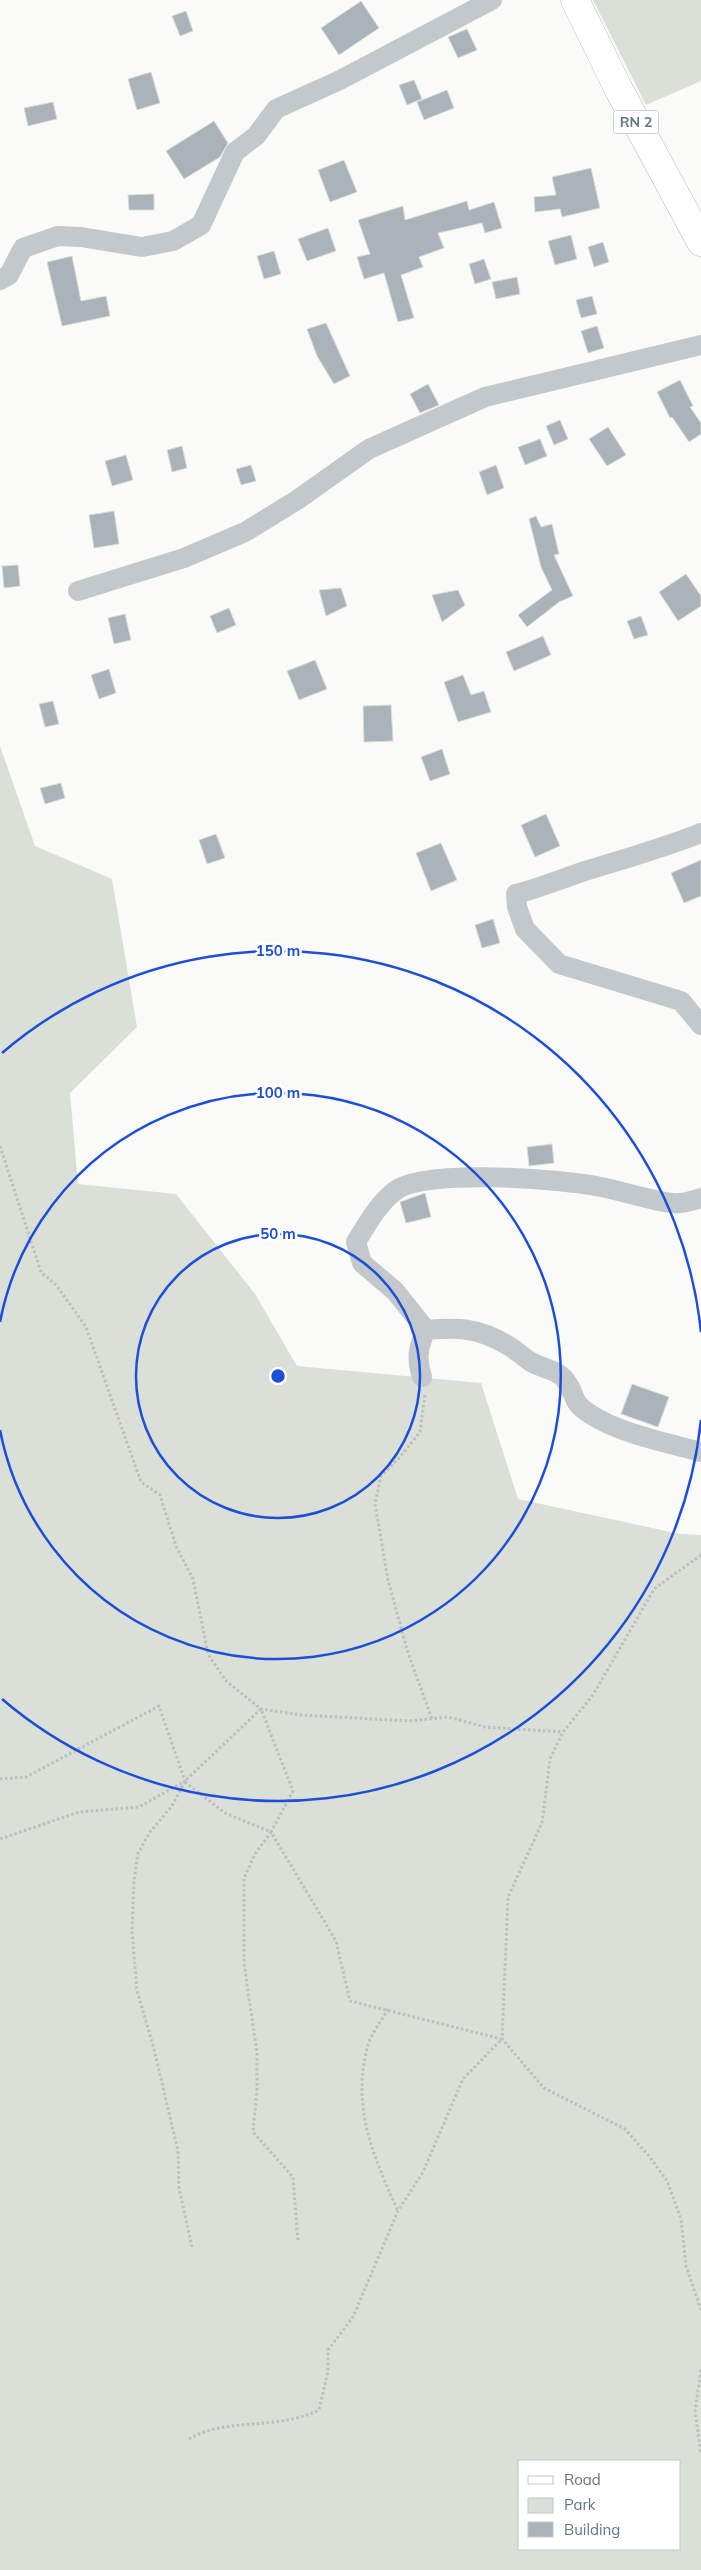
<svg xmlns="http://www.w3.org/2000/svg" width="701" height="2570" font-family="Mulish,sans-serif">
  <rect width="100%" height="100%" fill="#fafaf8"/>
  <path fill="#dadfd7" fill-rule="evenodd" d="M593,0H701V81L646,105Z
    M0,746L35,846L112,879L137,1027L70,1093L78,1184L176,1194L255,1294L297,1366L481,1383L518,1499L680,1534L701,1535V2570H0ZM520,2461H680V2549H520Z"/>
  <path fill="#aab3b9" stroke="#dcdcda" d="M361,1L379,28L339,55L321,28Z
    M186,11L193,31L180,36L172,16Z
    M467,29L477,50L458,58L448,37Z
    M151,72L160,103L137,110L128,79Z
    M414,80L422,99L407,105L399,85Z
    M447,90L454,108L424,120L417,102Z
    M53,102L57,119L28,126L24,108Z
    M214,121L228,143L220,157L184,179L166,151Z
    M344,160L357,192L330,202L318,170Z
    M591,168L600,208L562,217L560,209L535,212L534,197L556,195L552,177Z
    M154,194V210H129L128,195Z
    M467,201L469,210L494,202L502,228L485,233L482,223L438,233L444,248L419,257L423,267L401,275L414,318L398,322L384,273L364,279L357,257L370,254L358,220L403,206L405,220Z
    M328,228L336,251L307,261L298,239Z
    M571,235L577,259L555,265L548,241Z
    M603,242L609,262L594,267L588,247Z
    M274,251L281,274L264,279L257,256Z
    M72,256L81,301L106,296L110,316L62,326L47,262Z
    M484,259L491,279L475,284L469,264Z
    M517,277L520,294L496,299L492,282Z
    M592,296L597,314L581,318L576,300Z
    M326,323L350,376L334,384L317,356L307,329Z
    M597,326L604,348L588,353L581,331Z
    M680,380L693,406L690,407L701,423V434L689,442L672,417L670,418L657,392Z
    M428,384L439,405L420,413L410,394Z
    M560,420L568,439L554,445L546,426Z
    M608,427L626,455L607,466L589,439Z
    M540,439L547,456L525,465L518,447Z
    M182,446L187,468L172,472L167,450Z
    M126,455L133,480L112,486L105,461Z
    M251,465L256,481L241,485L236,469Z
    M496,465L504,488L487,495L479,472Z
    M114,511L119,544L94,548L89,515Z
    M536,516L541,527L552,524L559,554L554,555L573,596L559,602L527,627L518,615L552,590L541,567L529,519Z
    M18,565L20,586L4,588L2,566Z
    M686,574L701,596V606L678,621L659,592Z
    M341,588L347,606L326,616L319,590Z
    M458,590L465,605L442,622L432,595Z
    M229,608L236,625L217,633L210,616Z
    M125,614L131,640L114,644L108,618Z
    M641,616L648,635L634,639L627,621Z
    M543,636L551,655L514,671L506,652Z
    M315,660L327,689L299,700L287,671Z
    M109,669L116,693L99,699L91,675Z
    M463,675L471,695L484,691L491,712L458,722L444,682Z
    M53,701L59,724L45,727L39,704Z
    M391,705L393,741L364,742L363,706Z
    M442,749L450,774L430,781L421,757Z
    M61,783L65,798L45,804L40,788Z
    M546,814L560,846L535,857L521,825Z
    M216,834L225,858L207,864L199,840Z
    M441,843L457,880L431,891L416,853Z
    M701,860V896L684,903L671,873Z
    M493,919L500,943L482,948L475,925Z
    M552,1144L554,1163L529,1166L527,1147Z
    M425,1193L431,1217L406,1223L400,1202Z
    M632,1384L669,1397L658,1427L621,1414Z"/>
  <g fill="none" stroke-linecap="round" stroke-linejoin="round">
    <defs>
      <path id="primary" d="M575,0L618,88L701,242"/>
    </defs>
    <use href="#primary" stroke="#b5babe" stroke-width="29"/>
    <path stroke="#bbbfc2" stroke-width="3" stroke-dasharray="2.5 2.5" stroke-linecap="butt" d="M0,1146L41,1272L57,1286L86,1327L141,1482L160,1495L176,1546L193,1579L208,1654L226,1681L261,1709L301,1715L410,1721L448,1717L485,1727L563,1732
      M425,1395L420,1432L400,1457L381,1476L375,1504L388,1580L408,1653L432,1719
      M701,1555L654,1589L593,1695L563,1732L550,1759L542,1823L508,1897L502,2039L544,2088L625,2129L649,2156L667,2181L681,2219L686,2266L701,2310
      M0,1779L26,1777L159,1706L185,1781L139,1807L79,1812L0,1839
      M185,1782L225,1813L271,1832L255,1854L244,1878V1963L257,2053V2090L253,2132L293,2177L298,2242
      M388,2009C382,2020 373,2031 369,2042C350,2104 373,2156 398,2211
      M701,2370L695,2411L701,2454
      M189,2439C226,2417 276,2431 319,2410L328,2371V2350L353,2317L398,2211L423,2172L463,2079L502,2039L350,2001L336,1941L271,1832L293,1791L261,1709L185,1781L172,1806L150,1832L138,1853L134,1881L132,1931L137,1991L153,2045L178,2151L179,2188L192,2247"/>
    <path stroke="#c3c8cc" stroke-width="20" d="M0,280L9,275L23,248L58,236L81,237L142,247L173,241L201,225L235,152L256,136L276,109L340,80L492,0
      M78,591L184,558L245,532L297,500L369,449L485,397L701,345
      M701,833C663,848 624,859 585,871C561,879 539,888 516,894L517,907L525,929L559,964L681,1001L701,1025
      M426,1330L395,1291L362,1263L356,1242C367,1224 378,1204 395,1191C423,1168 564,1179 601,1187C618,1190 665,1205 679,1203C686,1203 694,1200 701,1198
      M426,1330C460,1327 479,1328 509,1346C517,1351 523,1357 531,1362C543,1369 557,1369 566,1381C578,1397 569,1400 590,1414C618,1433 668,1443 701,1452
      M422,1377C416,1359 418,1347 426,1330"/>
    <use href="#primary" stroke="#fff" stroke-width="28"/>
  </g>
  <g fill="none" stroke="#1d4ed8" stroke-width="2.5">
    <circle cx="278" cy="1376" r="142"/>
    <path d="M0 1322A283 283 0 1 1 0 1430"/>
    <path d="M701 1420A425 425 0 0 1 2 1699M2 1053A425 425 0 0 1 701 1332"/>
  </g>
  <g text-anchor="middle" stroke-width="5" stroke-linejoin="round" paint-order="stroke">
    <rect fill="#fff" stroke="#939fa8" stroke-width="1" x="613.5" y="110.5" width="45" height="23" rx="4"/>
    <g font-size="14" font-weight="bold" fill="#657683">
      <text x="636" y="127">RN 2</text>
    </g>
  </g>
  <circle cx="278" cy="1376" r="8" fill="#1d4ed8" stroke="#fff" stroke-width="2.5"/>
  <g font-size="15" text-anchor="middle" font-weight="bold" fill="#1d4ed8" stroke="#fff" stroke-width="5" stroke-linejoin="round" paint-order="stroke">
    <text x="278" y="956">150 m</text>
    <text x="278" y="1098">100 m</text>
    <text x="278" y="1239">50 m</text>
  </g>
  <rect x="518" y="2460" width="162" height="90" fill="#ffffff" stroke="#c1c8cd"/>
  <rect x="528" y="2476" width="25" height="8" fill="#ffffff" stroke="#c1c8cd"/>
  <text x="564" y="2485" font-size="15" fill="#657683">Road</text>
  <rect x="528" y="2498" width="25" height="15" fill="#dadfd7" stroke="#c1c8cd"/>
  <text x="564" y="2510" font-size="15" fill="#657683">Park</text>
  <rect x="528" y="2522" width="25" height="15" fill="#aab3b9" stroke="#c1c8cd"/>
  <text x="564" y="2535" font-size="15" fill="#657683">Building</text>
</svg>
